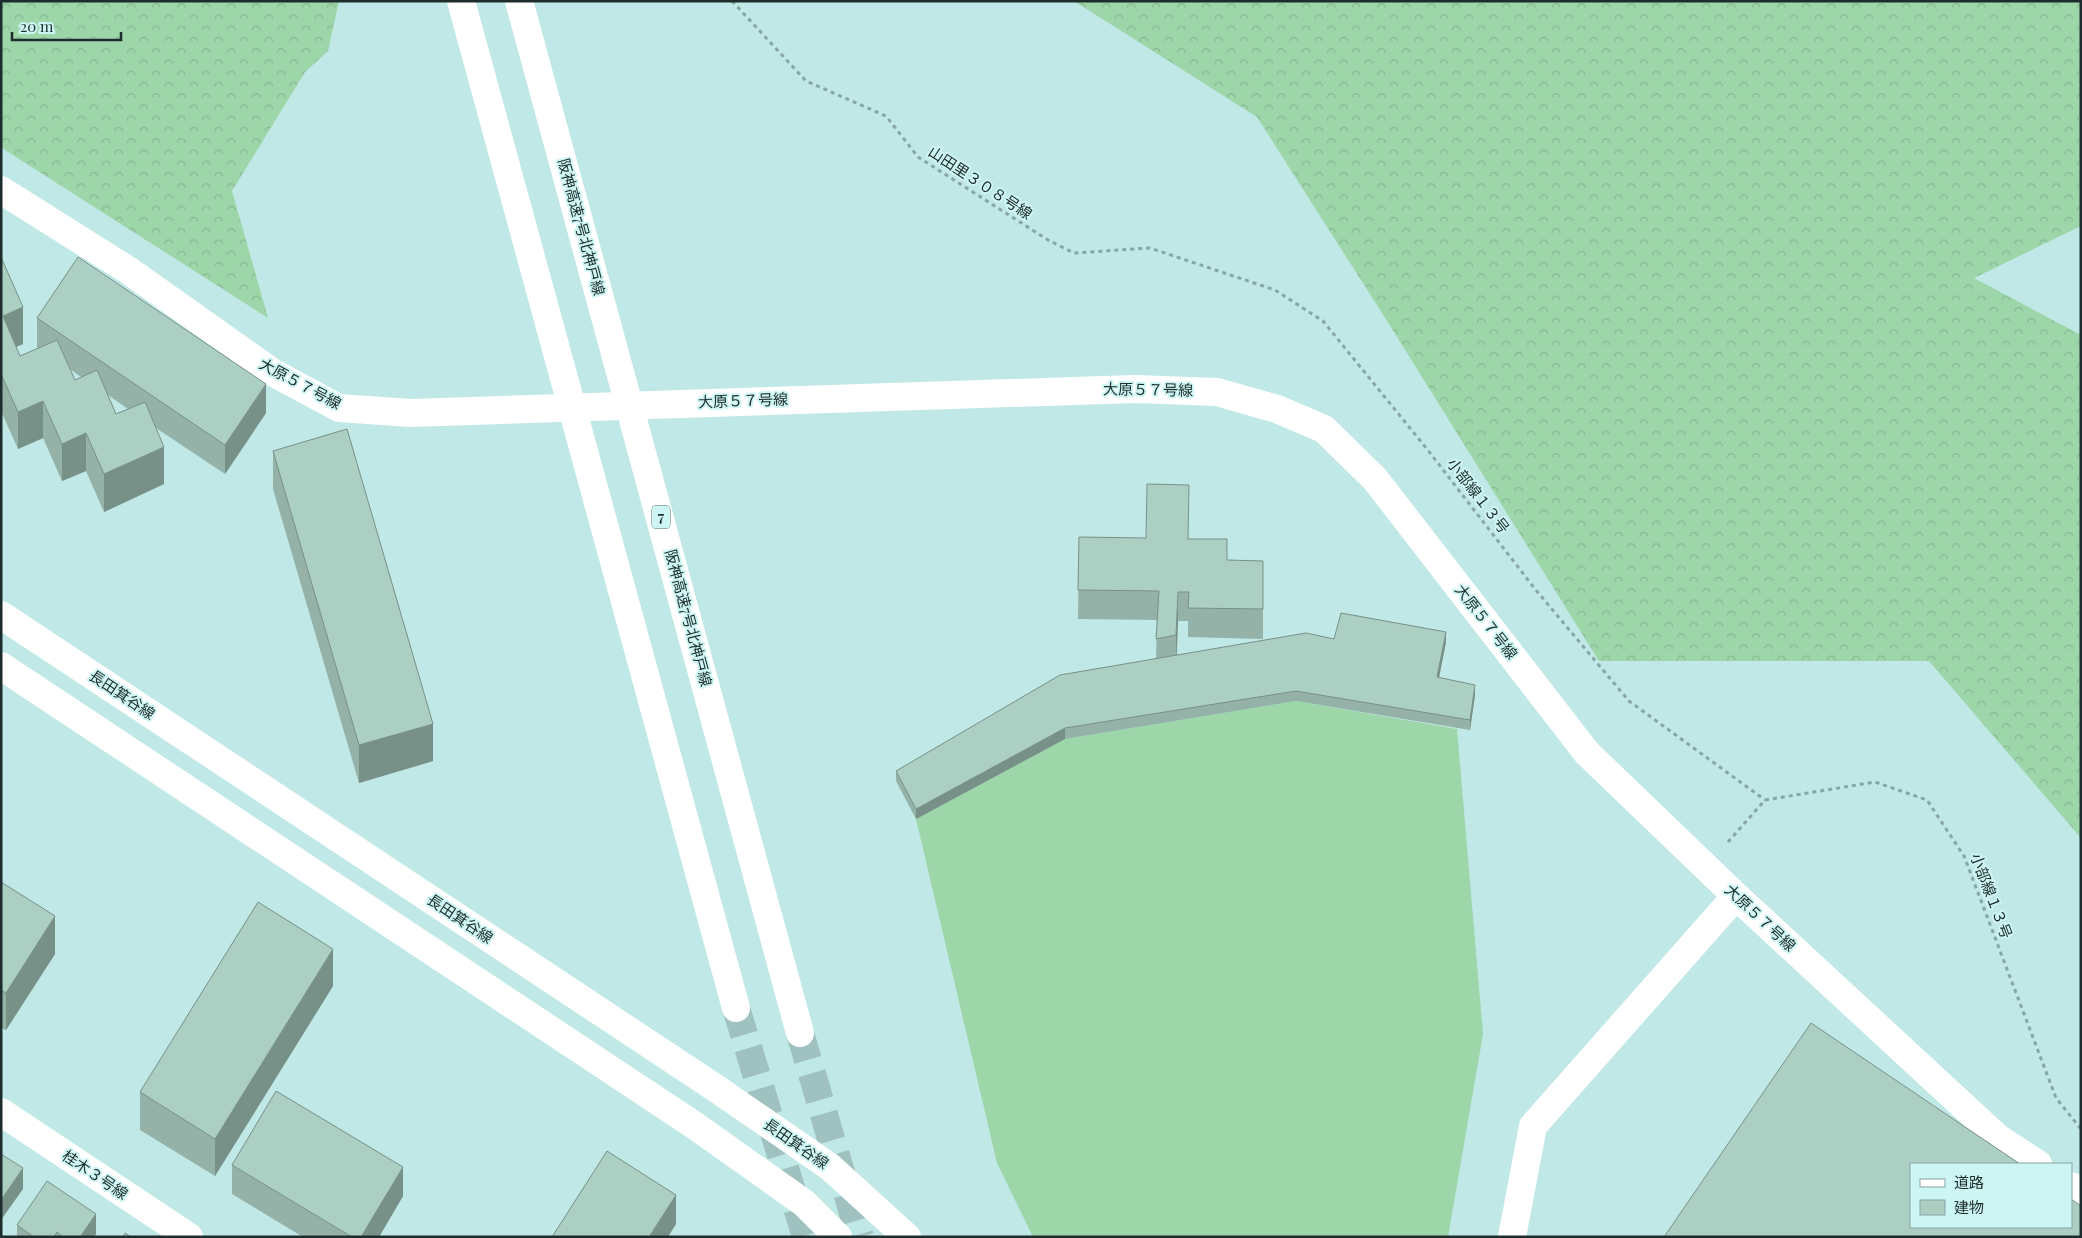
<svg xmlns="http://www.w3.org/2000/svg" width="2082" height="1238" font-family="'Playfair Display','Noto Sans JP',serif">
  <defs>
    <pattern id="forest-crowns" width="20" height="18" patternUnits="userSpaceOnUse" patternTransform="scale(1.25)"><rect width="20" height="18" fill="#9dd6a9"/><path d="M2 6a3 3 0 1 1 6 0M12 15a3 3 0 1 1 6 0" fill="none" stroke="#87b892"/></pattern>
  </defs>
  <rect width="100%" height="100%" fill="#c0e8e6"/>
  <path fill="url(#forest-crowns)" d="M1,1H339L328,51L305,72L232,191L268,318L5,150L1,146Z
    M1074,1H2081V226L1974,278L2081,335V838L1929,661H1599L1389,324L1257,117Z"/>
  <path fill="#9dd6a9" d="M1296,701L1457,729L1483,1034L1448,1237H1033L997,1163L916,819L1065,739Z"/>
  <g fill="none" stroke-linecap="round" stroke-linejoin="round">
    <path stroke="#9fc2c1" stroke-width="28" stroke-dasharray="28 14" stroke-linecap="butt" d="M736,1008L806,1237
      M800,1033L860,1237"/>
    <path stroke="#87a6a5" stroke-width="3" stroke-dasharray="4 4" stroke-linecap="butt" d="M732,1L806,81L886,116L918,157L1048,240L1074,253L1150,248L1275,290L1323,321L1427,449L1535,589L1629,701L1765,800
      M1728,842L1765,800L1875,782L1927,800L1964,856L2056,1098L2081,1129"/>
    <path stroke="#fff" stroke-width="28" d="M1,190L128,270L272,372L339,408L411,413L1134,389L1217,392L1277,409L1324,429L1375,479L1587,753L1736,896L1998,1138L2038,1164
      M1,615L717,1089L830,1167L907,1237
      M1,666L694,1125L804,1203L838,1237
      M1,1112L189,1237
      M2071,1186L2081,1192
      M1512,1237L1533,1126L1736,896"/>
    <path stroke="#fff" stroke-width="28" d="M461,1L736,1008
      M519,1L800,1033"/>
  </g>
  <path fill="#94b2a8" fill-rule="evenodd" d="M1,257L23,344L16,347L20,356L38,348L37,347V318L266,413L225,474L156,428L164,484L104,512L86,471L62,481L43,438L18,449L1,411ZM70,369L81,377L75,380ZM108,395L128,409L116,414Z
    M273,451L433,761L359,783L273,489Z
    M1079,537L1188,539L1227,560L1263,590V639L1188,637V621H1178L1177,655L1334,639L1446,642L1439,678L1475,695L1470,730L1296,701L1065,739L916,819L896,781V771L1156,658L1157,620L1078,619Z
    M1,882L55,954L6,1030L1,1028Z
    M333,986L215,1176L140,1130V1092Z
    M232,1165L403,1196L379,1237H303L232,1194Z
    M17,1225L96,1234L94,1237H17Z"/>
  <path fill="#789188" d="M23,307V344L3,353V316Z
    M266,384V413L225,474V445Z
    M43,401V438L18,449V412Z
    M86,433V471L62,481V444Z
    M164,447V484L104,512V474Z
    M1178,592V621L1176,664V635Z
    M1446,632V642L1437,687V677Z
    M1475,685V695L1470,730V720Z
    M433,724V761L359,783V745Z
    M1065,728V739L916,819V809Z
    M55,916V954L6,1030V993Z
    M333,949V986L215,1176V1139Z
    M403,1167V1196L379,1237H361Z
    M23,1168V1189L1,1220V1200Z
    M676,1195V1224L668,1237H649Z
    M96,1214V1234L94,1237H80Z"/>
  <path fill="#accfc3" stroke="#789188" d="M1,257L23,307L3,316L20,356L57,340L75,380L97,370L116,414L145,402L164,447L104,474L86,433L62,444L43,401L18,412L1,374Z
    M78,257L266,384L225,445L37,318Z
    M347,429L433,724L359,745L273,451Z
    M1147,484L1189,485L1188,539H1227V560L1263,561V609L1188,608L1189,592H1178L1176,635L1156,639L1159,591L1078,590L1079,537L1146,538Z
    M1341,613L1446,632L1437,677L1475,685L1470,720L1296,691L1065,728L916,809L896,771L1060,675L1306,633L1334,639Z
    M1,882L55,916L6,993L1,990Z
    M258,902L333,949L215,1139L140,1092Z
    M1811,1023L2020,1164H1911V1227H2071V1199L2081,1206V1237H1664Z
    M276,1091L403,1167L361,1237H352L232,1165Z
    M607,1151L676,1195L649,1237H552Z
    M1,1154L23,1168L1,1200Z
    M47,1181L96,1214L80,1237H63L57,1232L54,1237H34L17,1225Z
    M125,1233L131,1237H123Z"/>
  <g text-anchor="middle" stroke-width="4" stroke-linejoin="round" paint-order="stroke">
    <rect fill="#cdf5f3" stroke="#526868" stroke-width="1" x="652" y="505.5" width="18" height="23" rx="4"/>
    <g font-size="14" font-weight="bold" fill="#1d2c2c">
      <text x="661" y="522">7</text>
    </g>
    <g font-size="15" fill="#1d2c2c" stroke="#cdf5f3">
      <text transform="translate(980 183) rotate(33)" y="5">山田里３０８号線</text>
      <text transform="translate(581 227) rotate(75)" y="5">阪神高速7号北神戸線</text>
      <text transform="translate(300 384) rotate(28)" y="5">大原５７号線</text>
      <text transform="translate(1148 390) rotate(1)" y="5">大原５７号線</text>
      <text transform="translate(743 401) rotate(-2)" y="5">大原５７号線</text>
      <text transform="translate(1478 496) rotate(52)" y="5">小部線１３号</text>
      <text transform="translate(688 618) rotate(75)" y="5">阪神高速7号北神戸線</text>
      <text transform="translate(1486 622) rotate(52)" y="5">大原５７号線</text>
      <text transform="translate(122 695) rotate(34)" y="5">長田箕谷線</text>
      <text transform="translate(1991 896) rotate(69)" y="5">小部線１３号</text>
      <text transform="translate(1760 918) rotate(43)" y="5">大原５７号線</text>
      <text transform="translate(460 919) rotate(34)" y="5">長田箕谷線</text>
      <text transform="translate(796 1144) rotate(35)" y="5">長田箕谷線</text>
      <text transform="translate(95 1175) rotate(34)" y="5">桂木３号線</text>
    </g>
  </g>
  <rect width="2082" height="1238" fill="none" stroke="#1d2c2c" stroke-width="5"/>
  <rect x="1910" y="1163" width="162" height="65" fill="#cdf5f3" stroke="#87a5a3"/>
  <rect x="1920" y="1179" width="25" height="8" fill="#ffffff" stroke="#87a5a3"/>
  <text x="1954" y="1188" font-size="15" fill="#1d2c2c">道路</text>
  <rect x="1920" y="1200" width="25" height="15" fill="#accfc3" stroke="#87a5a3"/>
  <text x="1954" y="1213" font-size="15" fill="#1d2c2c">建物</text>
  <path d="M12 32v8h109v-8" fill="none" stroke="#1d2c2c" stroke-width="2.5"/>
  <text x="20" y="32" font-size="15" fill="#1d2c2c" stroke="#cdf5f3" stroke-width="4" paint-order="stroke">20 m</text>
</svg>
